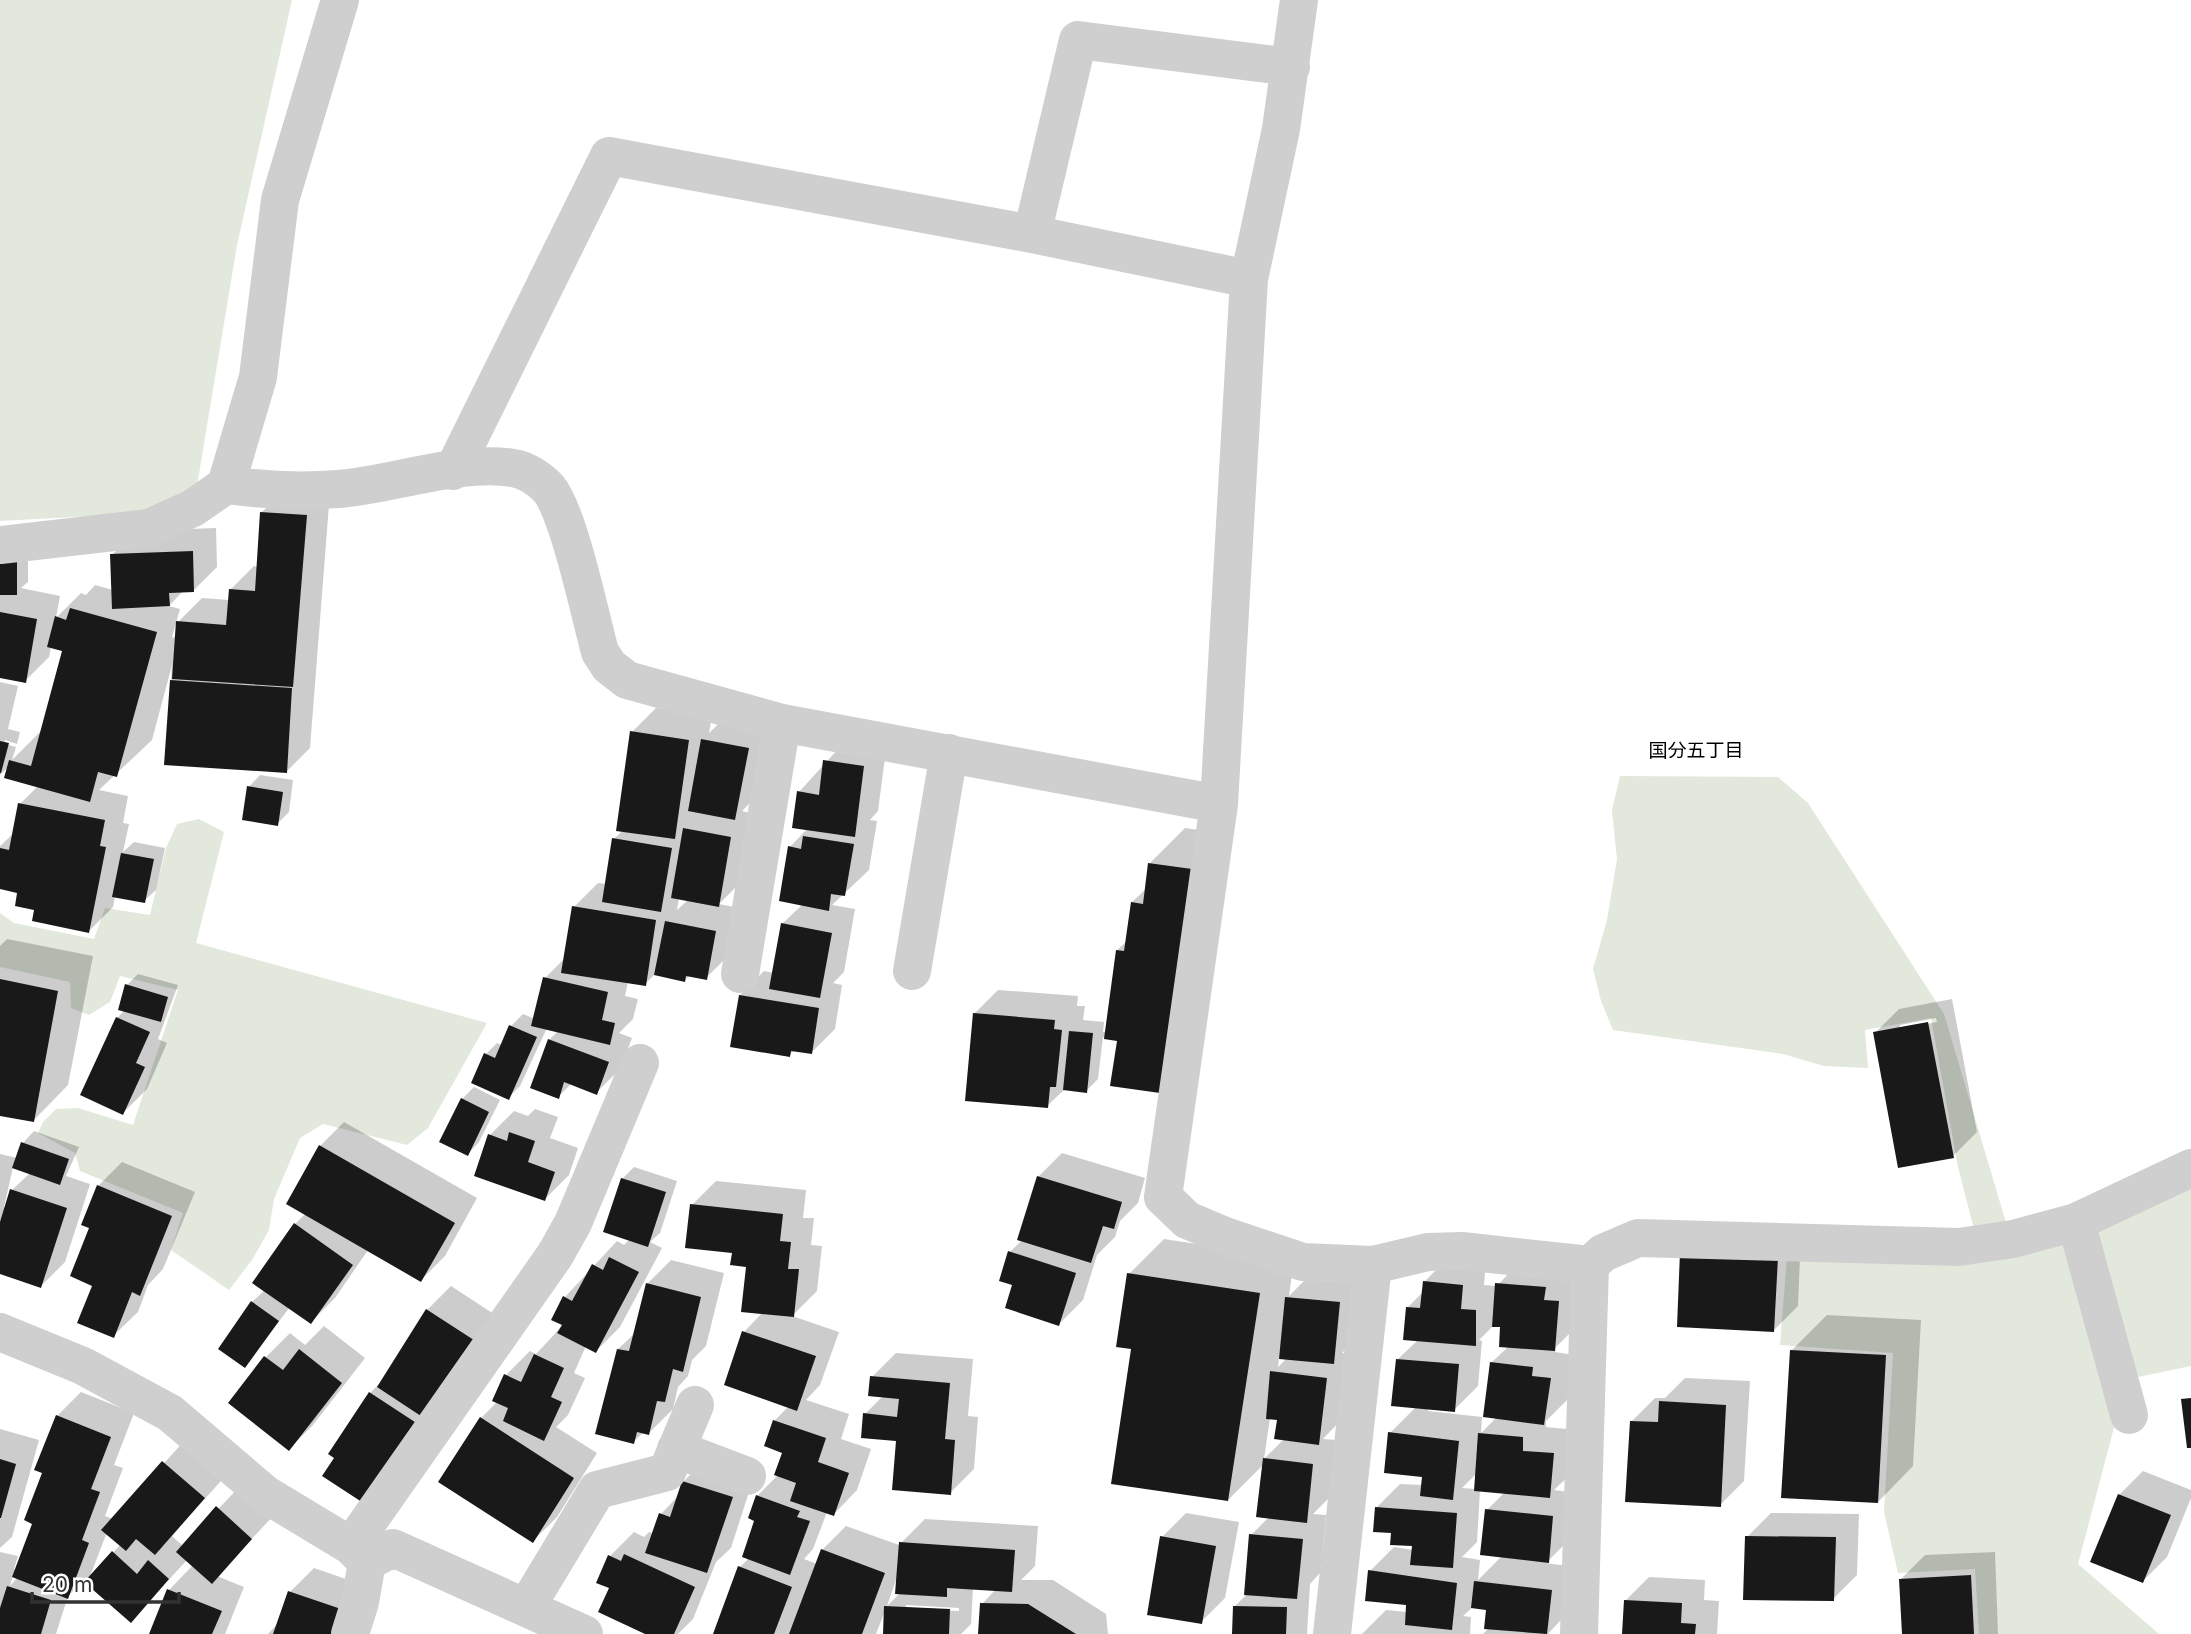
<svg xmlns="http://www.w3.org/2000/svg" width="2191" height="1634" font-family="Inter,'Noto Sans JP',sans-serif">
  <rect width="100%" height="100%" fill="#fff"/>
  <path fill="#e2e8dc" d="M0,0H292L237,245L196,492L149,513L0,521Z
    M1620,776L1778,777L1808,803L1944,1014L2007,1226L1974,1229L1958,1167L1931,1018L1865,1030L1868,1068L1824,1066L1783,1054L1613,1030L1601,1001L1593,969L1607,920L1617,859L1612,810Z
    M199,819L224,832L196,943L487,1023L428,1128L407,1145L323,1124L300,1138L274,1199L269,1230L252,1260L229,1290L171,1250L183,1213L80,1171L75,1153L38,1133L43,1122L56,1109L78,1108L133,1125L178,990L120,976L110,1002L89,1015L71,1008L70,982L0,967V913L14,923L94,939L105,908L150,915L166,848L177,824Z
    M2191,1182V1366L2133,1378L2091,1230Z
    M2065,1234L2116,1420L2078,1564L2159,1634H1979L1975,1569L1898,1573L1884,1512L1893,1353L1780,1345L1787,1257Z"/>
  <path fill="#0003" fill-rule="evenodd" d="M286,488L330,492L310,748L286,772L166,763L172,665L152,740L99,790L128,796L123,823L129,824L123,852L134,842L165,848L156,890L144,901L115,896L113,907L89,931L36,908L19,891L0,888V846L15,832L20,804L38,786L9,766L0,775V682L18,686L8,729L20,732L17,744L5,740V744L16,747L12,760L43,729L64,650L51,647L49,657L25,681L0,676V551H28V582L21,588L60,596L56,618L81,593L86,595L95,585L113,590L112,555L136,531L216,528L217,567L193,591H183L169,606L180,609L172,637L176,638L177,623L202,598L229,600L230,590L254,566L258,567L262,512Z
    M656,708L712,716L709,733L727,716L772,725L759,794L742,811L754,814L742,881L719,904L739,908L730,954L706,978L690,975L685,980L655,974L645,984L628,982L625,996L638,999L633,1019L619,1033L632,1038L620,1069L596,1093L572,1083L558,1097L549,1040L559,1030L547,1028L520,1086L508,1098L486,1054L497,1043L502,1045L511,1026L523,1014L535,1019L545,978L566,957L574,907L598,883L607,884L614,839L623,830L632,732ZM679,898L688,900L677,910Z
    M849,737L887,742L878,811L870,820L877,821L869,870L832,905L855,909L844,972L833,983L842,985L835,1029L811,1053L795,1050L789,1055L740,995L764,971L774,973L782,924L803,904L790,847L808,828L799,792Z
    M260,775L293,780L289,812L277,824L249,787Z
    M1185,828L1226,834L1119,1040L1103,1037L1098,1079L1086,1091L1065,1089L1047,1106L974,1014L998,990L1078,996L1077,1006H1085L1083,1020L1104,1022L1103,1032H1106L1117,950L1127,941L1132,902L1147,888L1150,863Z
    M7,939L93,956L68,1085L33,1121L0,1114V946Z
    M138,974L178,985L158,1039L167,1043L147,1089L123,1113L117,1018L125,1010L127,985Z
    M1952,999L1977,1132L1953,1156L1875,1033L1899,1009ZM1936,1018L1937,1022L1900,1029V1025Z
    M474,1087L500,1100L479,1142L468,1154L462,1099Z
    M535,1109L558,1117L550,1138L578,1148L569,1175L545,1199L490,1135L514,1111L528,1116Z
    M344,1122L477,1198L445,1256L421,1280L368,1250L335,1298L311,1322L290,1307L245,1366L252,1302L265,1290L295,1224L305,1214L320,1146Z
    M34,1131L79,1147L66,1176L90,1184L65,1262L41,1286L0,1272V1154L17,1158L23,1143ZM13,1167L30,1173L12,1190L6,1208L4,1207Z
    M1062,1153L1145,1178L1138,1203L1120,1221L1115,1237L1097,1255L1083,1300L1059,1324L1014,1284L1010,1252L1022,1240L1038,1177Z
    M122,1162L195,1192L163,1269L148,1285L138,1312L114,1335L94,1285L91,1227L98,1186Z
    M634,1167L677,1181L660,1233L650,1242L662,1248L620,1327L596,1351L586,1346L574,1373L585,1378L568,1415L556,1427L597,1453L557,1517L533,1541L481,1418L498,1401L506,1375L530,1351L536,1354L564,1324L565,1297L617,1241L624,1245L630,1239L622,1179Z
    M716,1181L806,1190L803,1218H814L811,1245L822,1246L817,1291L792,1316L839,1332L820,1385L806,1400L849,1414L841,1439L871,1449L857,1490L834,1514L827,1512L813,1549L804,1559L817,1564L822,1550L846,1526L899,1545L925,1519L1038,1526L1035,1566L1021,1580H1053L1106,1614L1108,1634H980L982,1604L996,1589L973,1588L971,1624L961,1634H885V1611L876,1634H715L740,1567L749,1558L757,1519V1496L778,1475L784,1452L774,1421L789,1406L744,1332L763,1312L747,1265L692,1205ZM897,1577L900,1593L887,1606ZM906,1605L959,1608V1611L906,1609Z
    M1706,1229L1801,1233L1798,1306L1774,1330Z
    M1164,1239L1294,1259L1289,1296L1311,1274L1363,1279L1357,1338L1342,1353L1350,1354L1342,1419L1323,1439L1336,1440L1330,1497L1313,1514L1326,1515L1320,1573L1310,1584L1307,1634H1234L1235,1606L1246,1595L1251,1535L1269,1517L1264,1464L1228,1500L1133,1348L1129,1274ZM1279,1357L1287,1358L1278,1367ZM1270,1418L1279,1419L1284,1439L1264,1459Z
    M1448,1258L1486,1261L1484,1285L1497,1286L1521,1260L1582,1278L1578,1325L1556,1347L1555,1352L1574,1355L1568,1399L1546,1421V1427L1577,1430L1573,1472L1554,1490L1577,1493L1572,1537L1546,1563L1575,1567L1570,1610L1548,1634H1483L1489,1628L1488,1609L1473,1607L1463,1616L1471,1617L1470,1634H1362L1386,1610L1408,1612V1604L1370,1571L1394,1547L1413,1550L1414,1545L1392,1532L1376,1508L1400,1484L1423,1485L1424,1476L1390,1433L1417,1406L1398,1359L1418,1340L1407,1308L1423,1292L1424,1282ZM1494,1325L1501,1326L1509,1346L1492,1362L1497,1417L1481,1433L1482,1417L1428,1411V1408L1454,1410L1478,1386L1482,1341L1479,1340ZM1477,1473L1476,1489L1462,1488ZM1480,1490L1505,1492L1487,1510L1502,1556L1478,1580L1480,1560L1462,1557L1477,1542Z
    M671,1260L724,1273L706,1346L692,1360L688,1376L678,1387L673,1409L649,1433L644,1432L633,1442L618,1349L635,1333L647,1284Z
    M451,1286L503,1320L395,1482L330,1454L370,1393L384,1379L427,1310Z
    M1827,1315L1921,1320L1913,1466L1878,1502L1791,1351Z
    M324,1326L365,1358L313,1425L289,1449L230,1403L266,1357L290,1333L305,1345Z
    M896,1353L973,1359L968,1416L978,1417L974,1469L950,1493L898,1439L865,1414L883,1396L872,1377Z
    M1685,1378L1750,1381L1744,1481L1720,1505L1631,1422L1655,1398H1665Z
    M81,1392L134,1413L114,1465L123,1468L105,1516L113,1519L187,1438L227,1474L172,1536L183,1546L242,1484L275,1514L217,1576L244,1587L225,1634H150L169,1590L193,1565L187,1560L131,1621L84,1580L68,1596L56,1634H0V1552L18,1556L14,1569L17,1570L34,1523L57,1416ZM107,1532L121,1544L89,1579ZM13,1575L18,1577L10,1586Z
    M0,1429L39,1440L12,1537L0,1548Z
    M707,1458L755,1473L731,1548L716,1562L693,1619L678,1634H650L612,1587L610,1556L634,1532L644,1537L649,1532L654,1534L661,1514L679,1495L683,1482Z
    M2143,1471L2191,1490V1498L2167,1557L2143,1581L2119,1495Z
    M1186,1513L1239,1522L1225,1598L1201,1622L1162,1537Z
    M1771,1513L1859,1514L1857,1575L1833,1599L1747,1537Z
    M1995,1552L1998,1634H1904L1901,1579L1925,1555Z
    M314,1568L366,1586L350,1634H268L279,1622L290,1592Z
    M1649,1577L1705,1580L1704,1600L1719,1601L1717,1634H1624L1625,1601Z"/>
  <path fill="#191919" d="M260,512L307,515L293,687L172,679L176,621L226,625L229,589L255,591Z
    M193,551L194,592L169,593L170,606L112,609L110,554Z
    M0,562H17V595H0Z
    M70,608L157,632L117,777L98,772L90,802L4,778L9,760L31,766L62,651L47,647L55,616L66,620Z
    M0,612L37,619L26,683L0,678Z
    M170,680L292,688L287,773L164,765Z
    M630,731L689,740L675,839L616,831Z
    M701,739L749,748L735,820L688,811Z
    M0,741L9,743L1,773H0Z
    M823,760L864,766L855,837L792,828L797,791L819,795Z
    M247,786L283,792L278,826L242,820Z
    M18,803L105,820L100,846L106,847L89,933L32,921L34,910L15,906L17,893L0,889V848L9,850Z
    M683,828L731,837L719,907L671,898Z
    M803,836L854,844L845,896L831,894L829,911L779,901L788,846L801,849Z
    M612,838L672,848L661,912L602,902Z
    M121,853L154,859L145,903L112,897Z
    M1148,863L1192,869L1160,1093L1110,1086L1117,1041L1104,1039L1116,950L1124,951L1131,902L1143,904Z
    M572,906L656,920L646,986L561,973Z
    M665,921L716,931L707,980L686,976L685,982L654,975Z
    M781,923L832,933L820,998L769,989Z
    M543,977L608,992L602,1020L615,1023L610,1045L531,1026Z
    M0,979L58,991L34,1122L0,1116Z
    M125,984L168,997L161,1022L118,1010Z
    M739,995L819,1008L812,1054L791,1051L790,1057L730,1047Z
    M973,1013L1055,1020L1054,1029L1062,1030L1056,1087H1050L1048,1108L965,1101Z
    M116,1017L150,1032L136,1063L145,1067L123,1115L80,1095Z
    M1928,1022L1954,1158L1898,1168L1873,1032Z
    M509,1025L537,1037L509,1100L471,1083L484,1053L495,1058Z
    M1069,1031L1093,1033L1087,1093L1063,1090Z
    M548,1039L609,1062L597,1095L564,1082L559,1099L530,1088Z
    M461,1098L489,1112L468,1156L439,1142Z
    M509,1132L535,1141L528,1162L555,1172L545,1201L474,1176L488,1134L507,1141Z
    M21,1142L69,1159L60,1185L12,1168Z
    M319,1145L455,1223L421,1282L286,1204Z
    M1037,1176L1122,1202L1114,1229L1103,1226L1091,1263L1017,1240Z
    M621,1178L666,1192L648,1247L603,1232Z
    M97,1185L172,1216L140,1296L132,1292L114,1338L77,1323L92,1286L70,1276L89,1228L81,1225Z
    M10,1189L67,1208L41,1288L0,1274V1222Z
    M690,1204L783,1214L780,1241L791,1242L788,1269H799L794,1317L741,1312L746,1267L730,1265L732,1253L685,1248Z
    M294,1223L353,1265L311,1324L252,1283Z
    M1008,1251L1076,1273L1059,1326L1005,1308L1012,1285L999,1281Z
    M1680,1252L1778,1257L1774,1332L1677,1327Z
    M609,1257L639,1272L596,1353L557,1333L562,1325L551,1320L563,1296L572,1301L592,1264L603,1270Z
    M1127,1273L1260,1293L1228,1501L1111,1484L1131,1349L1116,1347Z
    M1423,1281L1463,1285L1461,1309L1476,1310V1346L1403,1340L1406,1307L1420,1308Z
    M646,1283L701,1297L683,1372L673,1369L665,1402L657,1401L649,1435L637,1432L634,1444L595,1434L617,1349L629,1351Z
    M1495,1283L1546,1287L1544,1300L1559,1301L1555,1351L1499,1347L1500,1327H1492Z
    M1285,1297L1340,1302L1334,1364L1279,1359Z
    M251,1301L279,1321L245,1368L218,1349Z
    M426,1309L480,1344L430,1422L377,1387Z
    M742,1331L816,1356L797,1411L724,1385Z
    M299,1349L342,1383L289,1451L228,1403L264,1356L283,1370Z
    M1790,1350L1886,1355L1878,1503L1781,1498Z
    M534,1354L564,1368L551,1397L562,1402L544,1441L503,1421L508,1408L492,1401L504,1374L521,1382Z
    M1396,1359L1459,1364L1455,1412L1391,1406Z
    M1490,1362L1533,1367L1532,1376L1551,1378L1544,1425L1483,1417Z
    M1270,1371L1327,1378L1319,1445L1274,1439L1277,1420L1266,1419Z
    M870,1376L950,1383L945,1439L955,1440L951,1495L892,1490L896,1441L861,1438L863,1413L897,1417L899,1399L868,1396Z
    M369,1392L424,1428L371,1508L322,1476L334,1458L328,1454Z
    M2191,1398V1448H2187L2181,1399Z
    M1659,1401L1726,1405L1721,1507L1625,1502L1630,1421L1658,1422Z
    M56,1415L111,1437L91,1489L100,1492L82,1540L89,1543L68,1599L12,1577L32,1524L24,1520L42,1473L34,1470Z
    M480,1417L574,1478L533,1543L438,1482Z
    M773,1420L826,1438L818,1462L849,1473L834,1516L790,1501L796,1483L774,1475L782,1453L764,1446Z
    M1388,1432L1459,1441L1453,1500L1420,1496L1422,1477L1384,1473Z
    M1478,1433L1523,1437V1451L1554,1453L1550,1498L1474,1491Z
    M1263,1458L1313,1464L1307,1523L1256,1517Z
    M0,1459L16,1464L1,1518H0Z
    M162,1461L205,1498L155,1555L136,1539L126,1551L101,1530Z
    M682,1481L733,1497L707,1573L645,1553L659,1513L670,1517Z
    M2118,1494L2171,1515L2143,1583L2090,1562Z
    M756,1495L800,1511L797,1517L810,1521L790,1575L742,1557L754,1521L748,1518Z
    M216,1506L252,1539L212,1584L176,1552Z
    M1375,1507L1457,1513L1453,1568L1410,1565L1412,1546L1390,1545L1391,1533L1373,1532Z
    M1485,1509L1553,1516L1549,1563L1480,1555Z
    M1249,1534L1303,1539L1297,1599L1244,1595Z
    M1160,1536L1216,1546L1202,1624L1147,1615Z
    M1745,1536L1836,1537L1834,1601L1743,1600Z
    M899,1542L1015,1550L1012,1592L947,1588V1597L895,1594Z
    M821,1549L885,1573L862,1634H789Z
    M112,1551L137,1574L148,1560L169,1579L131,1623L84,1582Z
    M624,1554L695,1587L674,1634H645L598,1612L609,1588L596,1583L608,1555L621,1561Z
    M738,1566L792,1587L774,1634H713Z
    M1368,1570L1457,1583L1452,1630L1405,1625L1406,1605L1365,1601Z
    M1971,1575L1974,1634H1902L1899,1579Z
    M1474,1581L1552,1590L1547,1634L1484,1629L1486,1610L1471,1608Z
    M7,1586L51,1600L41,1634H0V1608Z
    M167,1589L222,1611L212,1634H149Z
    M288,1591L344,1610L335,1634H273Z
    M1624,1600L1682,1603L1681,1623L1696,1624L1695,1634H1622Z
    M980,1603L1028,1604L1076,1634H978Z
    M884,1606L950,1609L949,1634H883Z
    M1233,1606L1287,1607L1286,1634H1232Z"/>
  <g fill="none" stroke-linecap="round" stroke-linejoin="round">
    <path stroke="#cfcfcf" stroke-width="38" d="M1299,0L1281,129L1249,279L1219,804L1163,1197L1187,1220L1225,1236L1303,1262L1373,1265L1428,1252L1462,1251L1590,1265
      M1032,234L1078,40L1291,67
      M453,471L609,156L1032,234L1249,279
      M226,485C263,490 300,492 338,489C391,485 462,459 513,468C526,470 540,479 549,489C569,514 590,615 600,652L609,666L627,680L782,723L1219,804
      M0,545L149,528L193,508L226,485L258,377L280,200L340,0
      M912,971L949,753
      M740,974L782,723
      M2076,1222L2129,1415
      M0,1332L83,1366L170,1413L265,1494L351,1546L367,1562L360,1602L350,1634
      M676,1449L747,1476
      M351,1546L555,1255L573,1223L640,1063
      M367,1562L393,1548L584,1634
      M526,1608L597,1490L667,1472L695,1405
      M1332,1634L1373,1265
      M1579,1634L1590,1265L1603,1253L1638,1238L1959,1247L2013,1239L2076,1222L2191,1168"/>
  </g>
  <g text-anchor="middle" stroke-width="7" stroke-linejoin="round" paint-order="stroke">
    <g font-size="19" fill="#000" stroke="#fff">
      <text x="1696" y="757">国分五丁目</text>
    </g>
  </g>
  <path d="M32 1592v10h147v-10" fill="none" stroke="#323232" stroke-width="3.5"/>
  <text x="42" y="1592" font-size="21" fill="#323232" stroke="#ffffff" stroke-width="5" paint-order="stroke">20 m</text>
</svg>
